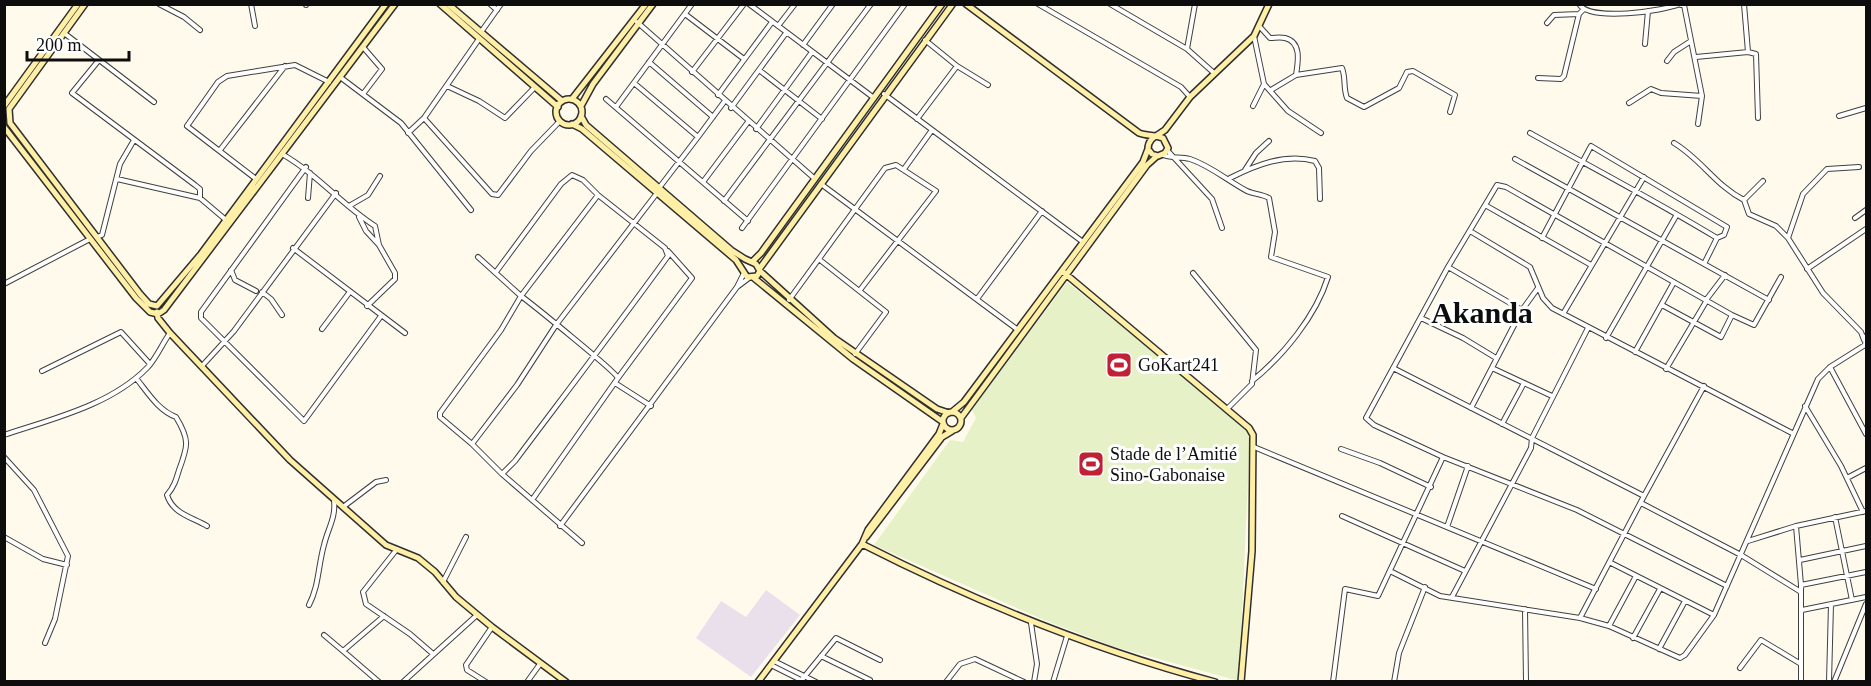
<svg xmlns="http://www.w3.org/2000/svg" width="1871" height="686" font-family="Georgia,serif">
  <rect width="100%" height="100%" fill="#fffaec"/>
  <path fill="#eae0ec" d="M766,590L800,615L751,677L696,638L721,601L746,617Z"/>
  <path fill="#e6f1c7" d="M1067,282L1246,427L1250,435L1239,681L1115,647L1044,620L874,545L950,440L963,442L976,418L972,410Z"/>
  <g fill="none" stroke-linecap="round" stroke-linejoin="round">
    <defs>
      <path id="street" d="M159,4L184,17L200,30
        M251,4L255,26
        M306,4V5
        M490,4L497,10
        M749,4L874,98
        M1038,4L1181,87L1190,97
        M1110,4L1187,49L1214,73
        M1579,4C1590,22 1663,11 1680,4
        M1744,4L1748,52
        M1681,5H1684L1702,96L1698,124
        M685,14L744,59
        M637,22L815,179
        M1547,23L1554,15L1579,14
        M778,26L795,4
        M1260,27L1270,38C1275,38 1280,37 1285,38C1302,42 1298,62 1296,75
        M481,32L501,4
        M64,33L154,102
        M1645,44L1648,11
        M803,45L833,4
        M363,47L382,69L363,94
        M1187,49L1195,4
        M1696,57L1748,52L1756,54L1758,118
        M99,60L72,93L195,185L200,189V198
        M1667,61L1674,52L1691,41
        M649,62L713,117
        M957,66L988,85
        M759,70L822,119
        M692,72L744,4
        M340,77L401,123L471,210
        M1538,78L1561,79L1564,76L1579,14L1583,10
        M634,83L698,137L724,102
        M1264,84L1288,111L1321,133
        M447,86L479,101L505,118L534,88
        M1271,90L1296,75L1342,68C1346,78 1343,88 1347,98L1364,107L1399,88L1407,72L1413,71L1455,95L1450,112
        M884,94L1083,242
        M718,95L772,22
        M606,99L748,221
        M1629,103L1651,89L1661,93L1702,96
        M1253,106L1264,84L1254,36
        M616,107L692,4
        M731,108L786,33
        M1839,116L1866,108
        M424,118L492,194L498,195L531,151L560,121
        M917,119L957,66L925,40
        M756,129L812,52
        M408,133L424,118L479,39
        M1530,133C1593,168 1656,201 1717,238L1724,235L1727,227L1591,146L1542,238
        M1674,143C1701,159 1716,186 1744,200L1749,214L1776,226L1788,238L1823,293L1861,332L1864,340
        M220,150L285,66
        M1167,150L1212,199L1222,228
        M282,154C317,174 342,205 375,226L379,245L395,273V279L367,306
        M1163,155C1173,159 1180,156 1190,159C1211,166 1228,181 1247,191C1253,194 1262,194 1269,198L1275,232L1271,257L1328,277C1316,316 1283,356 1252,381
        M1515,159L1769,300
        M306,167L201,312V318L304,421L381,316
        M904,169L932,130
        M1245,170L1256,153L1269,141
        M1230,178C1256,165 1285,153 1315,161L1319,168L1320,199
        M117,179L200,198L226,220
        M256,179L187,126L218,82L227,76L295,65L329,82
        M703,182L748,122
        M821,184L1018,330
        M659,188L698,137
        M308,198L310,173
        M1744,200L1763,181
        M724,201L871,4
        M1485,205L1591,265
        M349,206L368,195L380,176
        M359,217L366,231L379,245
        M1855,218L1866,210
        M742,228L905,4
        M1470,231L1530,267L1543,298L1552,308L1792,433
        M97,237L102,235L120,164L134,140
        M1788,238L1803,194L1827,169L1859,167
        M293,248L405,333
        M820,260L886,312L855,354
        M1704,264L1717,238
        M1448,267L1522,310
        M1807,269L1866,229
        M231,270L235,280L256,291
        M496,272L561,184L572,175L583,180L598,195
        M744,273L737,287L749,278
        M1193,273L1256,350L1252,384L1227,409
        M4,284L90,239
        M262,292L271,299L282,315
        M977,299L1042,211
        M789,300L885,168L896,165L936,191L860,290
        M1706,300L1725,275
        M1662,305L1721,337L1732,315
        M1563,314L1644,177
        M1421,318L1463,338L1496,358
        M322,329L349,293
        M1606,338L1676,216
        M1635,352L1674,282
        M202,366L234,331L336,193
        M1830,367L1866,434
        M1393,368L1644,496L1580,618
        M1492,368L1552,396
        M1666,369L1707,300
        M42,371L121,332L150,364
        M136,378C148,393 158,410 176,417C190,440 188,446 179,470C176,480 174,487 167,495C173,514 192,517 207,526
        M618,378L692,278L668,251
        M615,383L651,406
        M1805,406L1841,466L1863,512
        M1471,408L1522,310L1538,288
        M1502,424L1524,383
        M4,435C52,419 111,405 147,368C156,359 162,344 170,333
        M472,444L440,417V413L501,330L521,296L478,257
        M1254,447L1596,589
        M1341,449L1380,463L1431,487
        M4,457L34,490L68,556L55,619L45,643
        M502,474L515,461C566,393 618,325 668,256L665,248L598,195L521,296C533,305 615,371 618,378L532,500
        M1847,478L1866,468
        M1644,496L1704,386
        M1641,503L1741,555L1801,592
        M343,507L376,482L386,480
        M1342,516L1465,571
        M1835,517L1852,600
        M560,526L737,287
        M1796,526L1801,585V682
        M1447,527L1468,466
        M4,537L43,559L67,565
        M1748,541L1796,526L1866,511
        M582,543L502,474L472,444L517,385L556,325L657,193
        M397,549L363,592L366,604L410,634L432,653
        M1800,560L1866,546
        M1611,563L1714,615
        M1392,572L1440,596L1580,618L1609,626L1680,658L1685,655L1714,615L1818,379L1830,367L1865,345L1866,336
        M443,582L466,537
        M1801,585L1866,572
        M1727,586L1577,510L1443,457L1374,425L1366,418L1448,267L1497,185L1506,187L1732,315L1754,325L1781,277
        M1452,597L1531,448L1532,438L1588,328
        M309,605C319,586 318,566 324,545C328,528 336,518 334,500
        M1525,609L1526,682
        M1802,610L1866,597
        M1031,623L1037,664L1034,682
        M1609,626L1636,576
        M324,635L343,651L384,616
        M1633,638L1660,589
        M1659,649L1685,601
        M343,651L379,682
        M821,656L870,680
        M774,661L816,682
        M771,665L805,682
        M1740,668L1761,640L1801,664
        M403,682L477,615
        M486,682L467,670L466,665L492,627
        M527,682L540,664
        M800,682L836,638L880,660
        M946,682L960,664L975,659L1024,682
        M1053,682L1067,636
        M1333,682L1345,589L1378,596L1443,457
        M1394,682L1399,653L1425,587
        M1829,682L1831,604
        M1834,682L1866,604"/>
      <path id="secondary" d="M85,4L9,109L10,123L140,294L149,304L157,306L201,254L386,4
        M440,4L558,107
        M448,4L562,101
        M966,4L1139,133C1147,136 1155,135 1163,138L1168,148L1165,153L1158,156L1152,154L1148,149C1148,138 1157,136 1165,130L1190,97L1254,36L1269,4
        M572,99L646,4
        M556 112a13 13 0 1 1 26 0a13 13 0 1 1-26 0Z
        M4,106L78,4
        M581,106L593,84L653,4
        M572,124L582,129L736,260L747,277L757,276L760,271L756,264L745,259L731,250L586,125L581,116
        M4,127L136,298L150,312L158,314L164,310L395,4
        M752,262L761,253L942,4
        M760,268L952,5
        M760,271L834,338L937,409L949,413
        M1062,271L1249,428L1253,435L1252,551L1241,682
        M754,278L853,359L943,422
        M157,312L158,318L170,333L290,460L334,499L386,545L418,558L435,572L456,597L492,627L566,682
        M943 421a9 9 0 1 1 18 0a9 9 0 1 1-18 0Z
        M952,412L964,402L1143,162L1148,149
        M961,418L1147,165L1157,156
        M866,537L942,437L952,431
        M862,544C976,602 1091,649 1215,682
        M758,682L862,544L868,530L939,434L943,424"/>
    </defs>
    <use href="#street" stroke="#404040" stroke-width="6"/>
    <use href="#secondary" stroke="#2f2f2f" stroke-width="8"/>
    <use href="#street" stroke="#fff" stroke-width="4"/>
    <use href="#secondary" stroke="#ffefa7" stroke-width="5"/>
  </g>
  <defs>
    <symbol id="stadium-square" viewBox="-11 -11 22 22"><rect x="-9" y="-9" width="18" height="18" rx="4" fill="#bf2235" stroke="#fff"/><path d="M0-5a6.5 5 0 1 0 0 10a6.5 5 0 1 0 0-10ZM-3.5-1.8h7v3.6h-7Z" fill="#fff"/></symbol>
  </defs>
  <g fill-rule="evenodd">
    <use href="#stadium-square" x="1104" y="350" width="30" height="30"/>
    <use href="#stadium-square" x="1076" y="449" width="30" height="30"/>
  </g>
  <g text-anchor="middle" stroke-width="6" stroke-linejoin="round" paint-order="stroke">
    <g font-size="18" fill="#0d0d0d" stroke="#fff" text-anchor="start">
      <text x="1138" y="371">GoKart241</text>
      <text x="1110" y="460">Stade de l’Amitié<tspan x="1110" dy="21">Sino-Gabonaise</tspan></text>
    </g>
    <g font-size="30" font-weight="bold" fill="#0d0d0d" stroke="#fff">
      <text x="1482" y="323">Akanda</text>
    </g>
  </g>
  <rect width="1871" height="686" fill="none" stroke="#0d0d0d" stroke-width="12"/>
  <path d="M27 51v9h102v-9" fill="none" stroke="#0d0d0d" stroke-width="3"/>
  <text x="36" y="51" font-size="18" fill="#0d0d0d" stroke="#ffffff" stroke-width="4.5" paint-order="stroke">200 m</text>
</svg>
